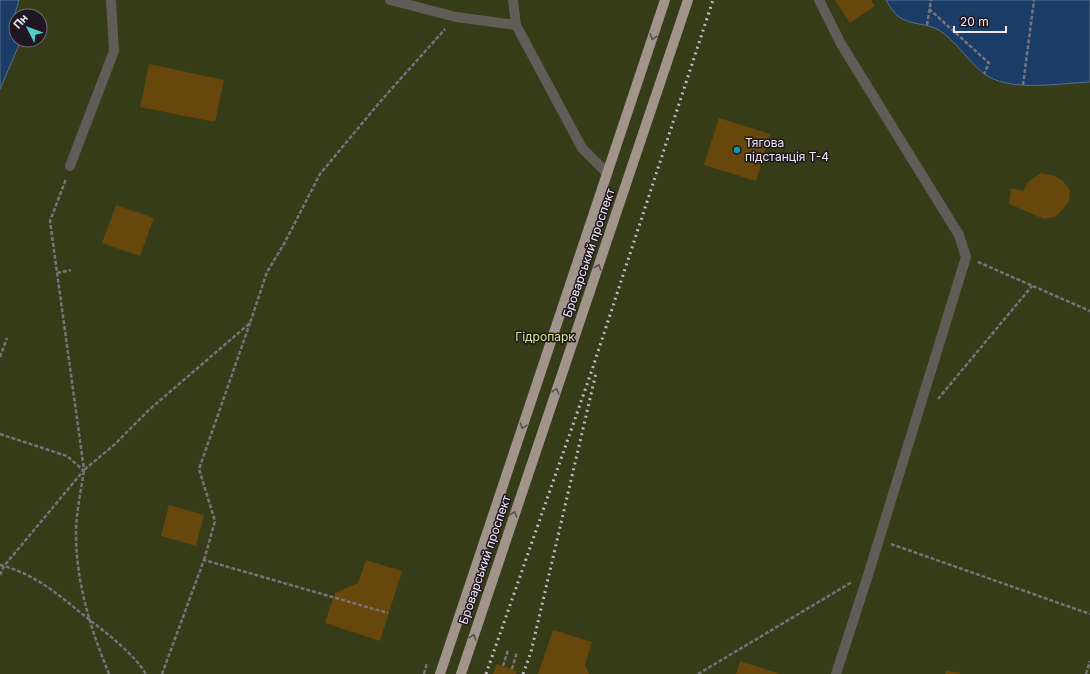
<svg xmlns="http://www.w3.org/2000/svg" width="1090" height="674" font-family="Inter,sans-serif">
  <rect width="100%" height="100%" fill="#28202a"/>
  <path fill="#363c17" d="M19,0H886C889,5 893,13 899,17C911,25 926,23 939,30C956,41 967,60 983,73C1008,93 1060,83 1090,82V674H0V89L21,40H40V16H16V23L14,17Z"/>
  <path fill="#1a3d67" stroke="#597090" d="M0,0H19L14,17L16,23V40H21L0,89Z
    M886,0H1090V82C1060,83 1008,93 983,73C967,60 956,41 939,30C926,23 911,25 899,17C893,13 889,5 886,0Z"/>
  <path fill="#67470b" d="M835,0H871L875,6L850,23Z
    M149,64L224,80L215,122L140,107Z
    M719,118L770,134L756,181L704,165Z
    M1041,173L1055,176L1063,181L1070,190L1069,202L1062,210L1055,217L1044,219L1009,204L1011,188L1023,191L1028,182Z
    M116,205L154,218L140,256L102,243Z
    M169,505L204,515L196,546L161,536Z
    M366,560L402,571L380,641L325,623L335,593L358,583Z
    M553,630L592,642L585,665L589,674H538Z
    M740,661L780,674H736Z
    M496,664L517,671L516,674H493Z
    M946,670L960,673V674H945Z"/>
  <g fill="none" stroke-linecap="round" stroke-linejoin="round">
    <path stroke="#79727b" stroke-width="2.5" stroke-dasharray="4 2" stroke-linecap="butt" d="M929,9L989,63L984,74
      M927,25L931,0
      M1023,85L1034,0
      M978,262L1090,311
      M57,273L71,270
      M0,357L7,338
      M938,399L1032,286
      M0,434L67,456L83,470
      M891,544L1090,614
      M204,560L215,521L199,469L250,323
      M0,565C37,574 62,598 91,621C111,637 132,652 146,674
      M0,575L4,566L84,470L50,221L66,179
      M503,666L508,650
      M512,669L517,652
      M109,674C91,630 76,583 76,534C76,513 81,491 84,470L114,445L150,409L250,323L267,272L285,242L320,174L379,103L445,29
      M162,674L204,560L388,613
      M424,674L427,663
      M698,674L852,582
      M1086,674L1090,661"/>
    <path stroke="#625c58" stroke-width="10" d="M390,0L456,17L516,25
      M513,0L516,25L582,148L607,173
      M819,0L841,44L959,235L966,257L869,572L836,674
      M70,166L114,51L111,0"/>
    <path stroke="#a0948b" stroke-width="10" d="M440,674L665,0
      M461,674L688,0"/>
    <path stroke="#c0bac2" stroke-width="3" stroke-dasharray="2 4" stroke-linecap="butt" d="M486,674L592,370L713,0
      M523,674L531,652L596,373"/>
  </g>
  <defs><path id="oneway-chevron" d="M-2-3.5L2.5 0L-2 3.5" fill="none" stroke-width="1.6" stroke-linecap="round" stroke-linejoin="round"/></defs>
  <g stroke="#594f51">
    <use href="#oneway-chevron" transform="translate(653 37) rotate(109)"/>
    <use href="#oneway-chevron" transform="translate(598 267) rotate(-71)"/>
    <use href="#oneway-chevron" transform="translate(556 391) rotate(-71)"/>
    <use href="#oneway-chevron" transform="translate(523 426) rotate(108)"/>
    <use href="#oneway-chevron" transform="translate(514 514) rotate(-71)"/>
    <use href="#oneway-chevron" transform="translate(473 637) rotate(-71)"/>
  </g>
  <circle fill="#0f9aa8" stroke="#1f1721" stroke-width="1.5" cx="737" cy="150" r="4"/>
  <g text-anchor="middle" stroke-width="3" stroke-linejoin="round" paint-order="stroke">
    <g font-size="12" fill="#ede8ef" stroke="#1f1721" text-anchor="start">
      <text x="745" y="147">Тягова<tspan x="745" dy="14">підстанція Т-4</tspan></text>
    </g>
    <g font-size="12" fill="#ede8ef" stroke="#1f1721">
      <text transform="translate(589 253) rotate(-71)" y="4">Броварський проспект</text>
      <text transform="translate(485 560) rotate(-71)" y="4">Броварський проспект</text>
    </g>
    <g font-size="12" fill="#d7e790" stroke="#1f1721">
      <text x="545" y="341">Гідропарк</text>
    </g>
  </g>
  <g transform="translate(28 28) rotate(312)"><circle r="19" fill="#1f1721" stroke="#716b73"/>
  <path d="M0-3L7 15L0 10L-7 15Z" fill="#57cec2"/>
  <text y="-6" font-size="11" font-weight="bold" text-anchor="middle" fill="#ede8ef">Пн</text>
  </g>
  <path d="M954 26v6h52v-6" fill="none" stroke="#ede8ef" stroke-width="2"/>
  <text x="960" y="26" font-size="12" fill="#ede8ef" stroke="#1f1721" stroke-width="3" paint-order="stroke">20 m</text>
</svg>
